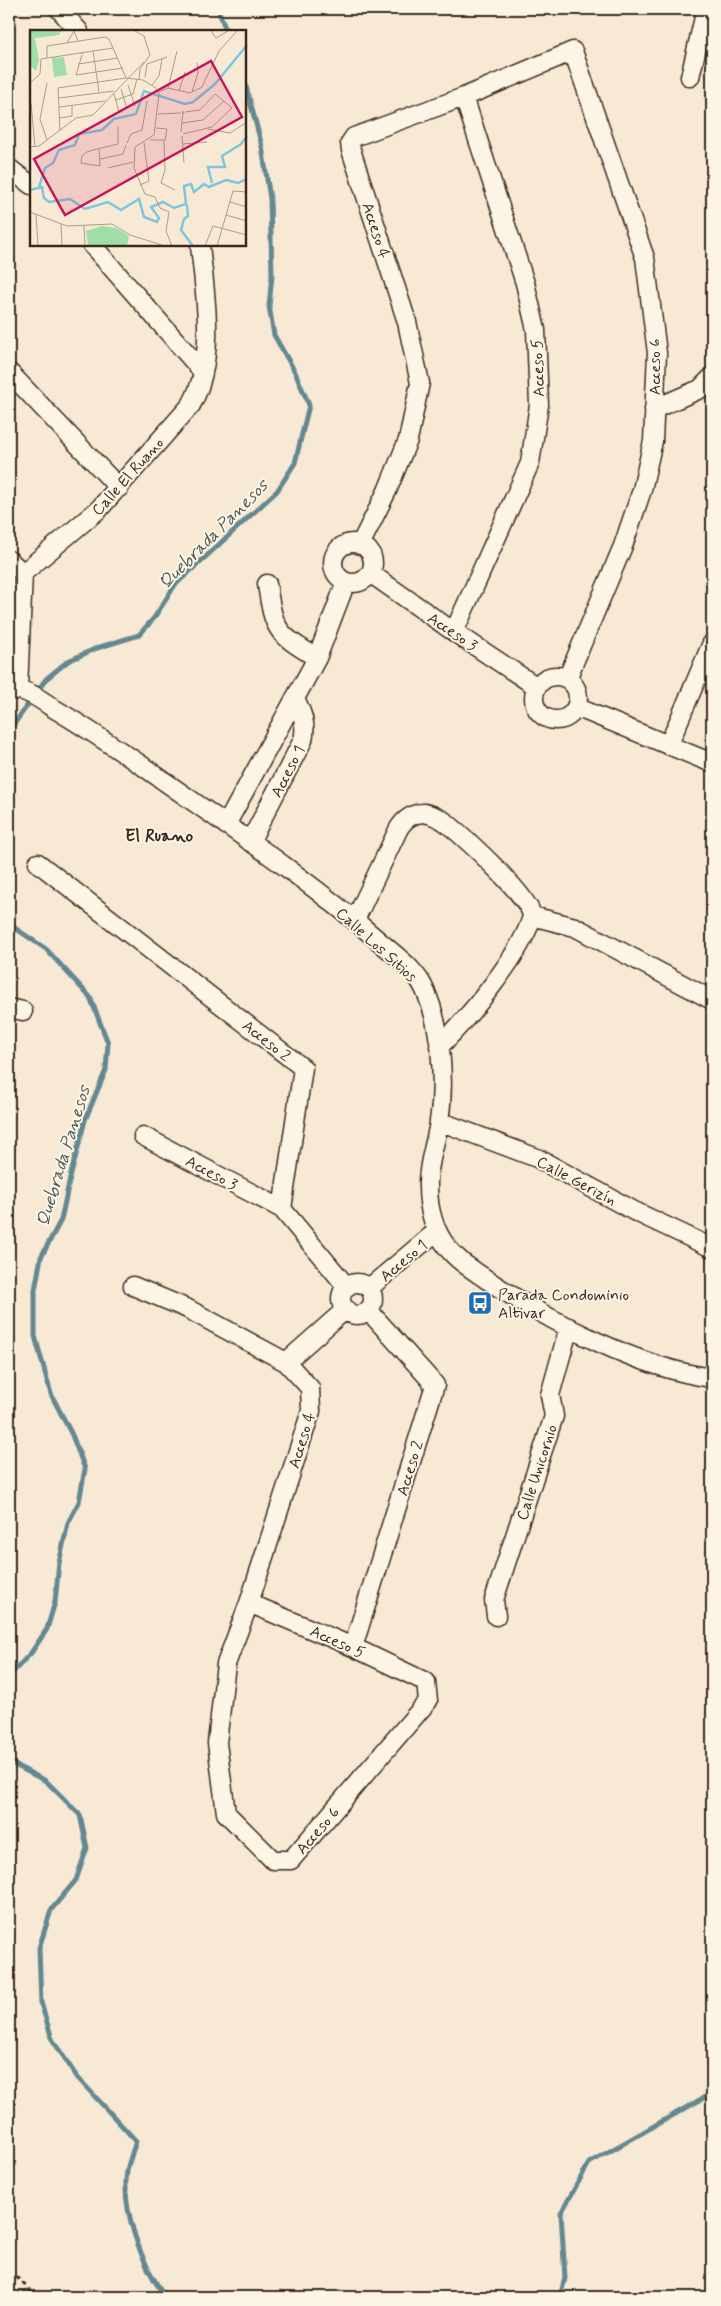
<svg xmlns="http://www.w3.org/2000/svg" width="721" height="2306" font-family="Mynerve,sans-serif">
  <rect width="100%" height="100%" fill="#f8e9d5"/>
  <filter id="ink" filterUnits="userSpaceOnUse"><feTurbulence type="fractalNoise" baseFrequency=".02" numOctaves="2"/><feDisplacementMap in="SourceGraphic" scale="10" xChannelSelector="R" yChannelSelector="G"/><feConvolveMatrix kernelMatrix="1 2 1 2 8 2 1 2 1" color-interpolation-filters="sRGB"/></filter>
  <g filter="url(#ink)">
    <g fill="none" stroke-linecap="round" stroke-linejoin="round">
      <path stroke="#638891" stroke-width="5" d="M218,9L226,31
        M9,731L46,679L68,661L97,648L139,635L154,618L175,585L277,491L295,463L309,405L295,372L274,335L269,306L272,275L270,199L262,146L245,83
        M9,924L46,949L90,997L108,1043L106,1070L85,1120L70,1178L61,1220L41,1257L35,1290V1336L51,1394L72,1435L85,1469L79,1502L68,1523L59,1563L55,1602L47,1629L31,1653L9,1676
        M9,1762L46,1781L80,1815L87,1848L76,1880L51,1910L39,1948L41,2003L52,2039L77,2077L136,2141C133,2151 129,2161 127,2171C121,2209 142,2267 166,2297
        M560,2297L565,2278L561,2213L589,2163L712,2093"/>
      <defs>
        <path id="minor" d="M59,9L79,31
          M690,77L706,9
          M9,168L31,185
          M92,245L203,372
          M9,372L119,488
          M654,409L700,389L712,377
          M333 563a20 20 0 1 1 40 0a20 20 0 1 1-40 0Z
          M360,545L387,491L408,440L420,383L407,322L351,150L350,143L354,137L464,97L573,51L645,258L657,353L653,441L642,490L623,546L567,679
          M9,560L23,573
          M370,573L454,632L537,687
          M267,584C274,631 276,633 317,658
          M454,632L530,463L539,405L536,330L525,283L464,97
          M534 698a22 22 0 1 1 44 0a22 22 0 1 1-44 0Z
          M18,689L23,573L99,509L191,405C217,359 205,295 200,245
          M9,690C12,690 16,689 19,690C31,692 43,701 53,708C84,726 114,747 144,767C223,823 306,877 380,942C396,956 415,969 424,988C442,1025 445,1083 439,1122C436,1143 427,1165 428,1186C428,1208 434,1230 447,1247C458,1262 475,1271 489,1281C551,1322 638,1368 712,1378
          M576,707L712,763
          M669,744L712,643
          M226,825L317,658L346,582
          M250,842L303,740C307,724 302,713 295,698
          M38,863L303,1068L282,1209L347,1287
          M532,916L575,927L712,1000
          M355,920L399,828C404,820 413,813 424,813C431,814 442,819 448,824C465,838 530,897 532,916C523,953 467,1019 439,1047
          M9,1008L23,1011
          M439,1121L537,1158L634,1211L712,1248
          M143,1136L282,1209
          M341 1299a16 16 0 1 1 32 0a16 16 0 1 1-32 0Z
          M133,1286L188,1309L286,1362L310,1388L311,1411L249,1603L226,1664L217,1743L226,1813L273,1860H291L428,1701L426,1682L353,1647L249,1603
          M369,1288L437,1231
          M286,1362L346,1309
          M496,1616L494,1600L554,1416L550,1395L569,1327
          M353,1647L435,1385L368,1310"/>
      </defs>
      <use href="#minor" stroke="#3b2a1e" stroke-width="21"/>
      <path stroke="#3b2a1e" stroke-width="3" stroke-dasharray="5 4" stroke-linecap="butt" d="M9,2270L37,2297"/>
      <use href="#minor" stroke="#fcf5e5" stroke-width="18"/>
    </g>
  </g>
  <defs>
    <symbol id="bus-square" viewBox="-11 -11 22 22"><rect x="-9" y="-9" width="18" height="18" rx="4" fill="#1f6fb2" stroke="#fcf5e5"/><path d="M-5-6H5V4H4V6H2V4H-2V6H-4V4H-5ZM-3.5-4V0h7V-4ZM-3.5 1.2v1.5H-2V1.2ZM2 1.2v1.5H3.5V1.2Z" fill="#fff"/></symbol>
  </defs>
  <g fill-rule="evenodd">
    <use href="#bus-square" x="466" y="1289" width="28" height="28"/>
  </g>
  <g text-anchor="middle" stroke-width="4" stroke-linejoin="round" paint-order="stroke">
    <g font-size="16" fill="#3b2a1e" stroke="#fcf5e5">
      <text transform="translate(377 230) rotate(72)" y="6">Acceso 4</text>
      <text transform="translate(654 367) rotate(-90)" y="6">Acceso 6</text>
      <text transform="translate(537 368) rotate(-92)" y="6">Acceso 5</text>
      <text transform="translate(127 476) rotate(-48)" y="6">Calle El Ruano</text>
      <text transform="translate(453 631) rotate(34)" y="6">Acceso 3</text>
      <text transform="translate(287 771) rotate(-63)" y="6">Acceso 1</text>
      <text transform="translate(377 944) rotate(42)" y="6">Calle Los Sitios</text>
      <text transform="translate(267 1040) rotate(38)" y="6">Acceso 2</text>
      <text transform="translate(212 1172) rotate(28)" y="6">Acceso 3</text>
      <text transform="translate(577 1180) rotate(28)" y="6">Calle Gerizín</text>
      <text transform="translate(403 1260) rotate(-40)" y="6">Acceso 1</text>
      <text transform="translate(301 1440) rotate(-73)" y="6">Acceso 4</text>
      <text transform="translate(409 1468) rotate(-73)" y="6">Acceso 2</text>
      <text transform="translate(536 1472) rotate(-72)" y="6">Calle Unicornio</text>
      <text transform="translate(338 1641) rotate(24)" y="6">Acceso 5</text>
      <text transform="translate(317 1830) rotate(-49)" y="6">Acceso 6</text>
    </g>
    <g font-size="16" fill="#3b2a1e" stroke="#fcf5e5" text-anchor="start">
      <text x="498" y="1300">Parada Condominio<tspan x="498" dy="18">Altivar</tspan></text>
    </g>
    <g font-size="18" font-style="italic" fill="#4f5958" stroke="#fcf5e5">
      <text transform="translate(213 534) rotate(-45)" y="6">Quebrada Panesos</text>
      <text transform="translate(63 1156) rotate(-73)" y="6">Quebrada Panesos</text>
    </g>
    <g font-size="18" font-weight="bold" fill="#3b2a1e" stroke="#fcf5e5">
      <text x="159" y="841">El Ruano</text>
    </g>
  </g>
  <g transform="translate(30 30)">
    <rect width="216" height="216" fill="#f8e9d5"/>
    <path d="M34,27L37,45L24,47L22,28Z" fill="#9fdea7"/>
    <path d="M0,1H31L29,5L5,8L9,30L6,41L0,35Z" fill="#9fdea7"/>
    <path d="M72,196L86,198L99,206L97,216H58L56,201Z" fill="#9fdea7"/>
    <path fill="none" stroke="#7dc7de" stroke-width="2.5" d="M182,153L178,137H195L192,126L211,114L217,106M9,157L15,138L23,133L29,120L45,115L49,104L72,100L84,89L106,84L114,61L155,74L163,72L185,54L217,15M0,160L12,157L14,168L19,172L40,169L55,179L78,172L91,180L109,169L114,187L127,192L129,188L121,177L133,172L144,178L156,174L154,156L161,154L164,162L174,154L179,157L196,150L208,153L217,149M157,175L158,186L154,189L151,200L163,216"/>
    <path fill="none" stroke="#ac9d8c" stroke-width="1" d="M105,1L114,6L120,25L110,39L109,49M181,1L186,8L198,1M37,13L44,1L48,11M63,21L69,62M54,23H50L83,18L96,48M52,25L46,45L93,38M17,28V16L75,7L79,9L83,18M48,34L88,28M115,47L117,34L137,27M0,53L10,44L11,29L50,23M98,55L105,76M122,55L129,46L132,29M138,58L147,21M91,59L97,79M149,61L155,42M129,62L138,58L160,63L172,57L189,21L207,1M162,62L168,43L167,33M84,64L89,82M29,68L84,61M86,70L103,64L107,49M1,73L5,117M29,77L75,71M128,84L151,83M30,88L42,86V76M152,93L173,90L194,71M178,99L200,103L217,92M30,101L28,58L96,48L113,50L126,58L129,64L124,105L105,117L104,138L115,164L125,167L130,178L139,182L136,201L142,216M151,102L153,81V84M153,104L182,97L202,78L185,64L170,80L155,82M152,106L154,133M17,110L10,89L17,53M120,110H135L137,99L126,98M134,111L135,140L131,153L145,160M97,113L101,104L112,100L117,71M153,114L177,112M0,117L9,116L46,88L63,85L114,32M69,119L70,136L51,133L52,126L57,122L63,120L88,114V96M70,129L93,124L96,115M78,138L103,132M110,155L119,151L114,113M200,172L217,177M0,182L37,196L82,194L100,205L135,216M6,184L8,216M196,185L217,191M31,194L32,216M54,196L55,216M175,216L183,196L217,205M187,216L203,161L217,162"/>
    <path fill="#c2185b" fill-opacity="0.15" stroke="#c2185b" stroke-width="2.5" d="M181,31L212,87L35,185L4,129Z"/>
    <rect width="216" height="216" fill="none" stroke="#3b2a1e" stroke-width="2.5"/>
  </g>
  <rect width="721" height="2306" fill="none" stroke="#fcf5e5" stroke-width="30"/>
  <rect x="15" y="15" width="691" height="2276" fill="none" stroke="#3b2a1e" stroke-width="2" filter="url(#ink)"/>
</svg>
